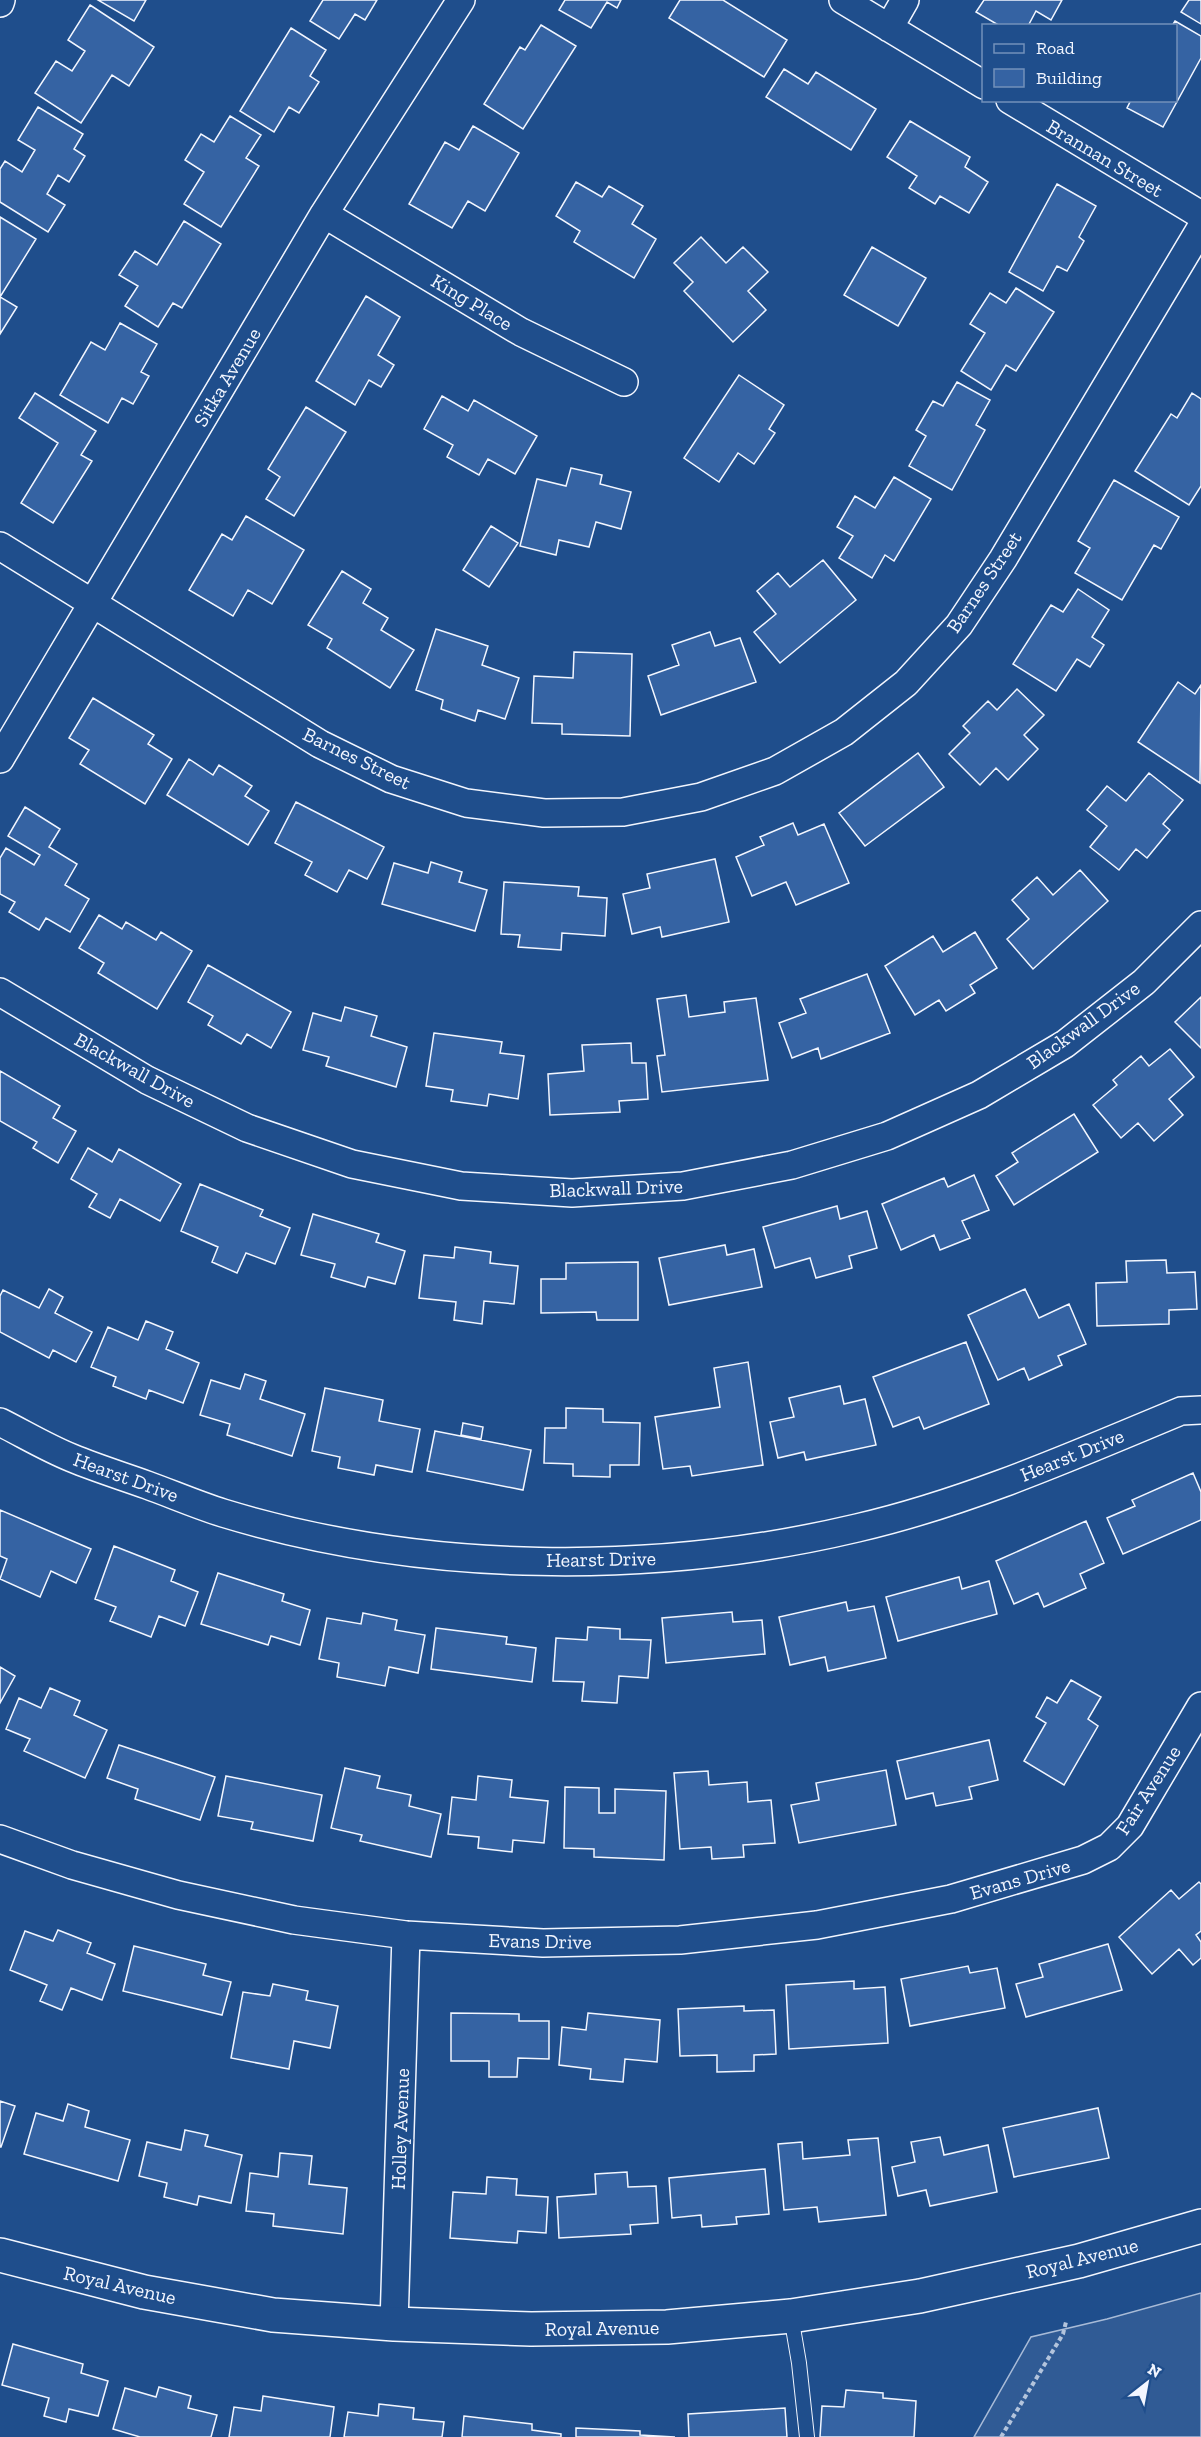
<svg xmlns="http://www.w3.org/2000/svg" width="1201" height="2437" font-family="'Zilla Slab',serif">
  <rect width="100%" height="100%" fill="#1f4e8c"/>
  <path fill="#305b95" stroke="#a8bbd7" stroke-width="1.5" d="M1201,2293V2437H974L1031,2337L1107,2319Z"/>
  <path fill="#3563a3" stroke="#f2f6ff" stroke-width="1.5" d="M98,0H146L134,21Z
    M323,0H377L365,20L355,14L339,39L310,21Z
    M565,0H621L617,8L607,2L591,28L559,10Z
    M680,0H723L787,40L764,77L669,18Z
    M984,0H1062L1051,20L1036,11L1028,26H1000L976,12Z
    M1189,0H1201V24L1181,12Z
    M90,5L154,47L129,86L112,75L81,123L35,93L56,61L72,71L85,51L68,40Z
    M1175,21L1201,36V58L1163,127L1127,108L1131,100H1176V26H1172Z
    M541,25L576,46L523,129L484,104L520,47L525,50Z
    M291,28L326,50L310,76L319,82L299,113L289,107L274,132L240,111Z
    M784,69L808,84L816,72L876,109L851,150L766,97Z
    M38,107L83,134L74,149L85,156L69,182L58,175L47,194L65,205L48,232L0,202V169L5,161L22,172L35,150L18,140Z
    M230,116L261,135L246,158L259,166L221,227L184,204L204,172L185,160L201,134L214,142Z
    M910,121L970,157L965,167L988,182L969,213L940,196L935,204L909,188L917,176L887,157Z
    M473,126L519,153L485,211L468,201L452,228L409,204L445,142L459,150Z
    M576,182L602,197L609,186L643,206L632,224L656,239L634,278L574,242L580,231L556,216Z
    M1057,184L1096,206L1079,237L1084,241L1067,271L1057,266L1043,291L1009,272Z
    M0,217L36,239L0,297Z
    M184,221L221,244L182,308L173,303L158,327L125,306L138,286L119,275L135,251L157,265Z
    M701,237L726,263L743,247L768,272L748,291L766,310L733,342L684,291L693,282L674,263Z
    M872,247L926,278L898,326L844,295Z
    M1016,288L1054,312L1016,371L1006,365L991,390L961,371L985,333L970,324L990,293L1006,303Z
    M366,296L400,317L378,355L394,365L381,387L369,380L355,405L316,381Z
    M0,297L17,307L0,334Z
    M120,323L157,344L141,372L149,376L133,404L122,398L108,423L60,395L91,342L105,350Z
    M739,375L784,405L769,429L775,433L754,464L738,453L719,482L684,458Z
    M957,382L990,400L976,425L985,430L952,490L909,466L926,436L916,430L933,401L943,406Z
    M35,393L96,431L81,455L92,461L53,523L21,503L58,443L19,418Z
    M1192,393L1201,399V486L1189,505L1135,471L1171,414L1177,418Z
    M442,396L468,411L474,400L537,436L515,474L488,459L479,475L447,457L453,445L424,429Z
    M306,407L346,432L294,516L266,499L280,477L268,469Z
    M571,468L602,475L600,484L631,492L621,529L596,522L589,547L559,540L556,555L520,546L537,479L566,486Z
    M894,477L931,499L894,561L885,555L872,578L839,558L853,536L837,527L855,496L875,508Z
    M1114,480L1179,517L1161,549L1154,545L1122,600L1075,573L1090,548L1078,541Z
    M246,516L304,550L272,604L248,590L233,616L189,590L222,534L232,540Z
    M491,526L518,543L489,587L463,570Z
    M823,560L856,600L780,663L754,632L776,614L757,591L778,573L790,587Z
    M342,571L371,589L363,603L388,618L381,630L414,650L390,688L327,648L332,639L308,625Z
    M1078,589L1109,610L1092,637L1104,645L1090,667L1077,659L1056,691L1013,664L1051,605L1063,612Z
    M436,629L488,646L482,665L519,678L505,719L478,710L475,721L441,709L443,700L416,690Z
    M710,632L715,646L740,638L756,682L661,715L648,676L679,665L672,645Z
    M574,652L632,654L630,736L562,734V724L532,723L534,676L573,678Z
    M1178,682L1195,694L1201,685L1200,783L1138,742Z
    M1017,689L1044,715L1024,735L1038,749L1008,780L996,768L980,785L949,754L970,733L963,726L988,701L997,710Z
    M93,698L154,735L148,744L172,759L145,804L80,764L89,750L69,738Z
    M918,753L944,787L865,846L839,813Z
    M189,759L213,775L219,765L252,786L245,796L269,811L248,845L167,795Z
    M1149,773L1183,800L1163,824L1170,830L1147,858L1136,849L1119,870L1090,847L1107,826L1087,810L1107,786L1126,801Z
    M296,802L384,847L367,879L349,870L337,892L305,875L312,862L275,843Z
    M25,807L60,829L49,847L77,864L65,885L89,899L70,932L46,918L39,930L9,912L15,902L0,894V858L6,848L34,865L40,855L8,836Z
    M793,823L798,835L824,824L849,883L796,905L786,882L752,896L736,857L764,845L760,837Z
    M715,859L729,922L662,937L660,927L632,934L623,894L650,888L647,874Z
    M431,862L462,872L459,882L487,890L475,931L382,904L394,863L428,873Z
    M1080,870L1108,901L1033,969L1007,939L1029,919L1012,900L1037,877L1053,895Z
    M504,882L579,887L578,896L607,898L605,936L562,933L561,950L518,947L520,935L501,934Z
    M99,915L122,929L126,922L156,940L161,932L192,951L157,1009L98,973L104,963L79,948Z
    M975,932L997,968L970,985L975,993L946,1011L939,1000L915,1015L885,966L933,936L943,952Z
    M208,965L291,1012L271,1048L247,1034L241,1044L208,1025L213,1016L188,1002Z
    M867,974L890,1033L821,1059L818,1048L792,1058L779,1023L806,1013L800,999Z
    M686,995L689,1017L725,1012L724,1002L756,998L768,1080L662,1092L657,1056L665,1055L657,999Z
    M1201,997V1048L1175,1022Z
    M345,1007L377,1016L371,1036L407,1047L396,1087L326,1066L329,1057L303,1050L313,1013L341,1021Z
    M434,1033L502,1042L500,1053L524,1056L518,1099L489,1094L487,1106L451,1101L453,1090L426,1086Z
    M631,1043L632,1063H646L648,1099L619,1101L620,1112L550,1115L548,1074L584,1071L582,1045Z
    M1170,1049L1194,1077L1169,1099L1183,1115L1154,1141L1138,1123L1121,1138L1093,1105L1117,1085L1113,1080L1141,1056L1149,1066Z
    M0,1071L60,1106L53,1118L76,1131L58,1163L33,1148L37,1142L0,1121Z
    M1074,1114L1098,1152L1014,1205L996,1176L1018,1162L1012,1153Z
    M88,1148L112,1162L119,1149L181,1184L160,1221L120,1199L110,1218L89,1207L97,1194L71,1179Z
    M974,1175L989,1210L962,1221L970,1238L940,1250L934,1235L901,1250L882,1204L944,1178L948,1187Z
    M200,1184L263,1210L260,1216L290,1228L275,1264L246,1253L237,1273L212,1262L218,1247L181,1231Z
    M837,1206L840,1219L867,1211L877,1248L849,1256L852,1268L816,1278L810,1258L775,1268L763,1227Z
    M313,1214L379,1234L376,1242L405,1251L395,1284L368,1277L365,1287L331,1277L335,1264L301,1255Z
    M725,1245L727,1255L754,1249L762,1287L669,1305L659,1258Z
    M455,1247L491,1252L490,1263L518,1266L514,1304L484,1301L482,1324L454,1320L456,1302L419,1298L424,1255L454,1258Z
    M1166,1260L1167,1273L1195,1272L1197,1309L1169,1310V1324L1097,1326L1096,1283L1127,1282L1126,1261Z
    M638,1262V1320H597L596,1312L541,1313V1279H566V1263Z
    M49,1289L63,1297L55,1313L92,1332L76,1362L53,1350L49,1358L0,1332V1296L3,1290L39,1308Z
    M1025,1289L1039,1318L1069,1304L1086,1344L1058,1356L1062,1365L1029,1380L1024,1368L998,1380L968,1315Z
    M146,1321L173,1332L166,1349L199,1363L183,1403L149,1390L146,1399L113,1386L116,1377L91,1367L108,1327L138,1340Z
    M966,1342L989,1404L924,1429L919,1417L893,1427L873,1377Z
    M748,1362L763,1465L692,1476L690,1466L663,1469L655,1417L720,1407L714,1368Z
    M245,1374L266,1381L260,1399L305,1414L292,1456L227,1435L230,1424L200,1415L211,1380L240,1389Z
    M840,1386L844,1404L865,1399L876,1445L806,1460L804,1452L778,1458L770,1422L794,1417L789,1398Z
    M325,1388L383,1400L379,1421L420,1429L412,1472L376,1465L374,1475L338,1468L340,1457L312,1451Z
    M566,1408L603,1409V1422L640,1423L639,1465H610V1477L573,1476V1464L544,1463L545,1428H566Z
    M463,1423L483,1427L481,1439L461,1435Z
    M435,1431L531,1450L523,1490L427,1471Z
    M1193,1473L1201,1492V1520L1123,1554L1107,1518L1135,1506L1132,1500Z
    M0,1510L91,1549L76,1583L51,1571L40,1597L0,1579L7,1559L0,1556Z
    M1086,1521L1104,1563L1080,1574L1086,1588L1044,1607L1038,1593L1014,1604L996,1561Z
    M114,1546L175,1570L171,1581L198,1592L185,1626L159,1616L151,1637L110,1621L116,1607L95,1599Z
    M218,1573L284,1594L282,1601L310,1610L300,1645L271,1636L268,1645L201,1624Z
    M959,1577L962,1589L989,1581L997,1614L898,1641L886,1597Z
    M846,1602L848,1611L874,1606L886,1658L828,1671L825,1657L790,1665L779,1617Z
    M732,1612L733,1622L762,1620L765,1654L666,1663L662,1618Z
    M363,1613L397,1620L395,1630L425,1635L418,1673L389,1667L385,1686L337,1677L339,1663L319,1659L327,1618L361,1624Z
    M588,1627L620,1629V1639L651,1640L648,1678L619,1676L617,1703L582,1701L584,1682L553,1681L556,1638L587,1640Z
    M436,1628L507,1637L506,1644L536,1648L532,1682L431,1669Z
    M0,1667L15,1676L0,1703Z
    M1071,1680L1101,1697L1088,1719L1098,1726L1064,1785L1024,1761L1046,1723L1036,1717L1047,1697L1057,1703Z
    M50,1688L80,1701L74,1715L107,1730L85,1778L24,1751L30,1739L6,1729L19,1698L41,1708Z
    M989,1740L998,1780L969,1787L972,1799L936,1806L933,1793L906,1799L897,1761Z
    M119,1745L215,1777L200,1820L135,1799L138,1789L107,1778Z
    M345,1768L380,1776L377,1788L411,1795L409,1806L441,1814L431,1857L360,1841L362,1835L331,1828Z
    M886,1770L896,1825L799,1843L791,1805L819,1800L816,1783Z
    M708,1771L709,1785L747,1782L748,1802L771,1800L775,1843L743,1845L744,1857L712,1859L711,1847L680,1849L674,1773Z
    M226,1776L322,1795L313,1841L251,1829L253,1822L218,1816Z
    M478,1776L512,1780L510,1797L548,1801L544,1843L513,1840L512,1852L478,1848L479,1837L448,1834L452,1797L476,1800Z
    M565,1787L599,1788V1813H615V1789L666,1791L664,1860L594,1857V1849L564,1848Z
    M1199,1882L1201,1884V1931L1196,1935L1201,1942V1958L1193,1965L1179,1949L1152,1974L1119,1937L1171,1890L1179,1899Z
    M58,1930L91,1943L87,1953L115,1964L102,2000L71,1988L62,2010L40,2001L47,1985L10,1970L25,1931L53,1941Z
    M1108,1944L1122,1990L1026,2017L1016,1984L1043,1977L1039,1964Z
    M134,1946L206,1964L203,1975L231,1982L222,2015L123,1991Z
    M968,1966L970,1973L997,1968L1005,2008L910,2026L901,1979Z
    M854,1981V1989L885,1987L888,2043L789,2049L786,1985Z
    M273,1984L308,1991L306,2000L338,2006L330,2048L294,2041L289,2069L231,2058L243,1992L270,1996Z
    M744,2006V2011L774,2010L776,2054L754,2055V2071L717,2072V2055L680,2056L678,2009Z
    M451,2013L519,2014V2021H549V2059L518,2058L517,2077H489V2061H451Z
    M588,2013L660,2020L657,2062L625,2059L623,2082L590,2079L591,2069L559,2065L562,2027L586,2030Z
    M0,2101L15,2106L1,2147H0Z
    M68,2104L89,2111L85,2127L130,2140L118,2181L24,2154L36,2113L63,2121Z
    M1098,2108L1109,2158L1014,2177L1003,2128Z
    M185,2130L208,2135L205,2146L242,2155L231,2203L199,2196L197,2205L164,2197L167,2183L139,2176L147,2142L181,2150Z
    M940,2137L944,2155L988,2145L997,2192L930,2206L926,2190L898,2196L892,2167L915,2162L911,2142Z
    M878,2138L886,2215L819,2222L817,2207L784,2210L778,2144L802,2142L803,2159L850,2155L848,2140Z
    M280,2153L312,2156L309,2184L347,2188L343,2234L273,2226L274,2214L246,2211L250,2173L278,2177Z
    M765,2169L769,2214L736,2217L737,2224L702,2227L701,2215L672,2218L669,2178Z
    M627,2172L628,2187L656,2186L658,2223L630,2225L631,2234L559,2238L557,2197L596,2194L595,2174Z
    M487,2177L517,2179L516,2195L548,2197L546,2233L518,2231L517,2243L450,2238L453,2192L486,2194Z
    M13,2344L83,2364L81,2373L108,2381L98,2416L69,2409L66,2422L44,2416L49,2398L2,2385Z
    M159,2387L191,2396L188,2408L217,2415L211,2437H140L113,2429L125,2388L156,2397Z
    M846,2390L883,2393V2398L916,2401L914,2437H820L822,2406L844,2407Z
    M263,2396L334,2407L330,2437H229L234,2407L261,2411Z
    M379,2404L414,2408L413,2419L444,2422L442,2437H344L348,2412L378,2416Z
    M785,2408L787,2437H689L688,2414Z
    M464,2416L532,2424V2430L561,2434V2437H462Z
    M576,2428L640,2431V2435L675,2437H576Z"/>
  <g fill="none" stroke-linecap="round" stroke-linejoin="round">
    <defs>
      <path id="service" d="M791,2316L799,2363L807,2437"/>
      <path id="minor" d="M843,0L984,85
        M0,3L1,0
        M889,28L905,0
        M1010,100L1201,215
        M324,214L521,332L624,382
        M0,546L320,744L391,779L466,803L544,813L623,812L701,797L775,771L844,732L906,683L959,625L1003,559L1201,228
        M0,759L324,214L461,0
        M0,992L147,1080L247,1128L352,1164L461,1186L572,1193L683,1186L792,1165L887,1136L979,1095L1065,1044L1144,982L1201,925
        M0,1422C24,1434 47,1448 72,1458C96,1468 122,1476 147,1485C172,1494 197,1505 223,1513C423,1574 654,1576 857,1528C969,1502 1075,1455 1181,1411L1201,1410
        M0,1839L72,1865L178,1895L294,1920L406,1935L543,1943L680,1940L817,1925L951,1899L1083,1860L1109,1847L1130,1826L1201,1706
        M394,2324L406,1935"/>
      <path id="secondary" d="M0,2255L144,2292L273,2315L394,2324L531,2329L667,2327L791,2316L920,2296L1079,2261L1201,2226"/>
    </defs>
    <use href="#service" stroke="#f2f6ff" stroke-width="16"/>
    <use href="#minor" stroke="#f2f6ff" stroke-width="30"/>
    <use href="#secondary" stroke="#f2f6ff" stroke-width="36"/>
    <path stroke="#b3c4dc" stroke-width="4" stroke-dasharray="4.5 3" stroke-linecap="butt" d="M1001,2437L1063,2334L1066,2322"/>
    <use href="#service" stroke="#1f4e8c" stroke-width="14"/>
    <use href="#minor" stroke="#1f4e8c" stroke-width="27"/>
    <use href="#secondary" stroke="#1f4e8c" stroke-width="33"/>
  </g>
  <g text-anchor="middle" stroke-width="4.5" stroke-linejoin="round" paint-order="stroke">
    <g font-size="20" fill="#f2f6ff" stroke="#1f4e8c">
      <text transform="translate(1105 158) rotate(31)" y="7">Brannan Street</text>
      <text transform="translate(472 302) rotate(31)" y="7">King Place</text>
      <text transform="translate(227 377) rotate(-59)" y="7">Sitka Avenue</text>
      <text transform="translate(984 582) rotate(-56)" y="7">Barnes Street</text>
      <text transform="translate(357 758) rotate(26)" y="7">Barnes Street</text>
      <text transform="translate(1083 1025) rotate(-36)" y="7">Blackwall Drive</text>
      <text transform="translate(135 1070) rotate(29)" y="7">Blackwall Drive</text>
      <text transform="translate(616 1188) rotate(-2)" y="7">Blackwall Drive</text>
      <text transform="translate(1072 1455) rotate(-22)" y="7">Hearst Drive</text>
      <text transform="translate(126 1477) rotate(20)" y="7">Hearst Drive</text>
      <text transform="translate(601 1559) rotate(-1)" y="7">Hearst Drive</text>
      <text transform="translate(1148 1790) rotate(-57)" y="7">Fair Avenue</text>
      <text transform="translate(1020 1879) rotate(-16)" y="7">Evans Drive</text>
      <text transform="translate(540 1941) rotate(1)" y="7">Evans Drive</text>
      <text transform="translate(400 2129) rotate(-88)" y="7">Holley Avenue</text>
      <text transform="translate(1082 2258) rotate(-14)" y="7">Royal Avenue</text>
      <text transform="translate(120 2285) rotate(13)" y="7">Royal Avenue</text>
      <text transform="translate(602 2328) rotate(-1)" y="7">Royal Avenue</text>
    </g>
  </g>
  <rect x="982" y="24" width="195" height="78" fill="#1f4e8c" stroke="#7391ba" stroke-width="1.5"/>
  <rect x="994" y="44" width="30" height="9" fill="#1f4e8c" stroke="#7391ba" stroke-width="1.5"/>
  <text x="1036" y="54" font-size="18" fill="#f2f6ff">Road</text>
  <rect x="994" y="69" width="30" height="18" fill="#3563a3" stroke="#7391ba" stroke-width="1.5"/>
  <text x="1036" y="84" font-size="18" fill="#f2f6ff">Building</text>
  <g transform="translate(1147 2383) rotate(31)" stroke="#1f4e8c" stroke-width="4.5" paint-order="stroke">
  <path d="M0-4.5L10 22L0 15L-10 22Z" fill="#f2f6ff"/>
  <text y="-9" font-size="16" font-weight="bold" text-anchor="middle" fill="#f2f6ff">N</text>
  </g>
</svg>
